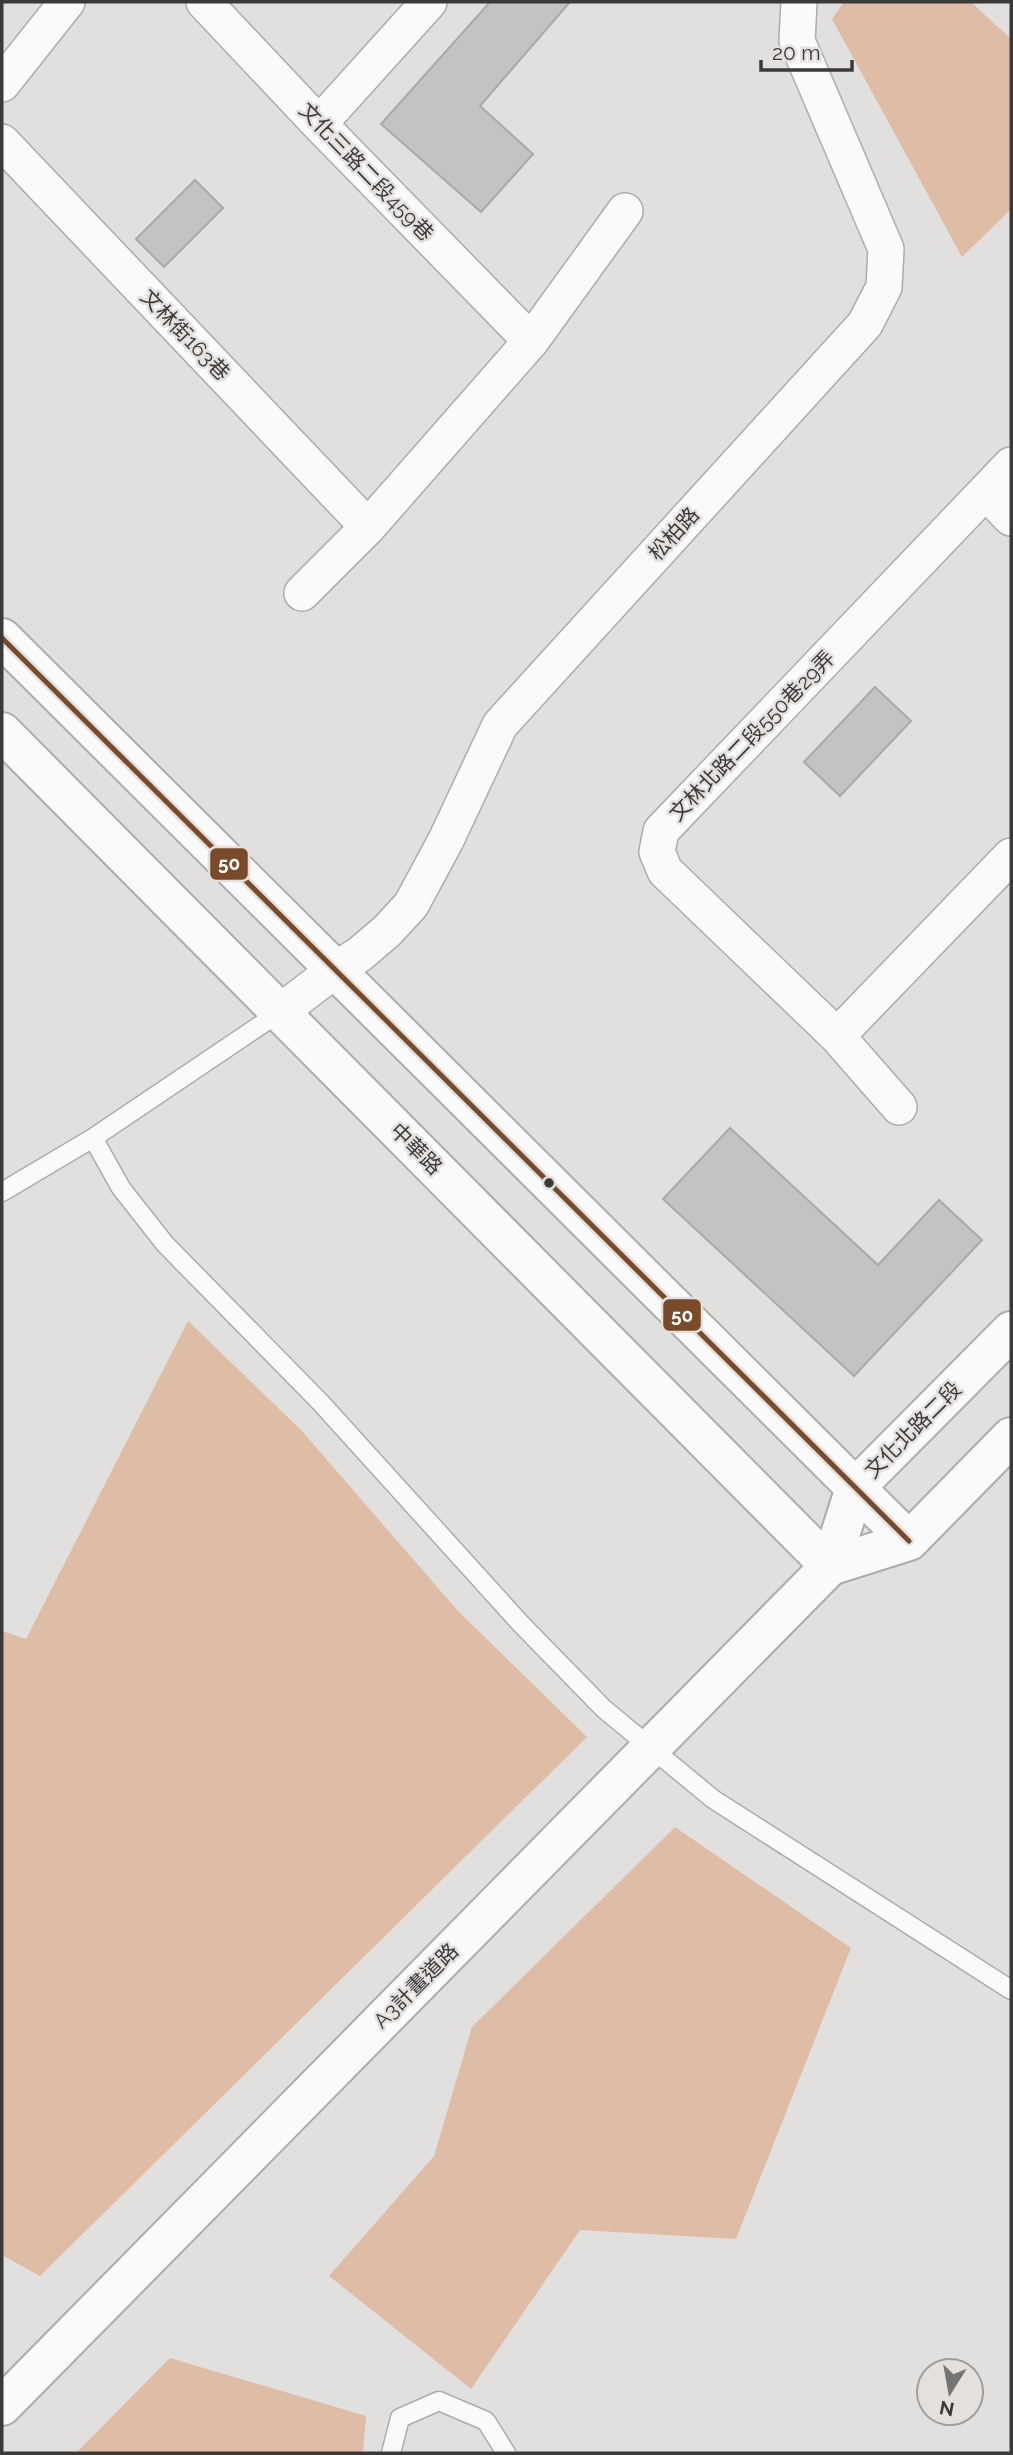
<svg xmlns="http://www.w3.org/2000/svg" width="1013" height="2455" font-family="Raleway,'Noto Sans TC',sans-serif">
  <rect width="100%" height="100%" fill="#e2e0df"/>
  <path fill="#dfbca5" d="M844,2H971L1011,39V209L962,257L832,19Z
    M188,1321L301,1430L458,1611L587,1737L40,2276L2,2255V1631L26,1639Z
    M675,1827L851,1948L736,2239L580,2230L471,2389L329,2276L434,2156L472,2027Z
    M170,2358L366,2416L363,2453H76Z"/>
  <path fill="#c4c3c2" stroke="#aaa9a8" stroke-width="2" d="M490,2H570L480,106L533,154L481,212L381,124Z
    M195,180L223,208L164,267L136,239Z
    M875,687L911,721L840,796L804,762Z
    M730,1128L878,1265L939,1200L982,1240L854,1376L663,1199Z"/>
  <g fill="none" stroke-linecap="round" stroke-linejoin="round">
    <defs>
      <path id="lane" d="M280,1012L93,1138L121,1188L165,1244L321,1403L521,1624L604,1709L713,1799L1011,1990
        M2,1192L93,1138
        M391,2453L400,2418L439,2401L486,2421L506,2453"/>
      <path id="street" d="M204,2L319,124L531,341
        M2,84L67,2
        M319,124L429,2
        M2,142L368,527
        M986,492L1011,518
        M302,593L368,527L531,341L625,211
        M280,1012L335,970L360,954L387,931L411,905L446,840L500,725L865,324L884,287L886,249L797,41L799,2
        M837,1036L1011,856
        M899,1107L837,1036L665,871L657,852L661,831L1011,465"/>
      <path id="secondary" d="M2,638L909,1541
        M2,732L830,1566
        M830,1566L909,1541L1011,1437
        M2,2406L830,1566L855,1488L1011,1331"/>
    </defs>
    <use href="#lane" stroke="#adacab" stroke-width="21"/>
    <use href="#street" stroke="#adacab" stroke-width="38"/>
    <use href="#secondary" stroke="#adacab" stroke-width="42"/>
    <use href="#lane" stroke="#fbfafa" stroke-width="18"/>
    <use href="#street" stroke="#fbfafa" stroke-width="35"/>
    <use href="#secondary" stroke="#fbfafa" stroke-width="38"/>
    <defs>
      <path id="bus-1" d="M2,638L909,1541"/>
    </defs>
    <use href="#bus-1" stroke="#e3e0de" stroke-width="10"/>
    <use href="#bus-1" stroke="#7a4b2a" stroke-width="5"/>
  </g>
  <circle fill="#3b3a39" stroke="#e3e0de" stroke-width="2.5" cx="549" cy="1183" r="6"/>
  <g text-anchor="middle" stroke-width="5" stroke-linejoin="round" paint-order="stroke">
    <g font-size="21" fill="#3b3a39" stroke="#e3e0de">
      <text transform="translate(366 172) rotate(46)" y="7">文化三路二段459巷</text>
      <text transform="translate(185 335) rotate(46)" y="7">文林街163巷</text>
      <text transform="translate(674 534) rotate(-48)" y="7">松柏路</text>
      <text transform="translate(752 736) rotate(-46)" y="7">文林北路二段550巷29弄</text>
      <text transform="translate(416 1149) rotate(45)" y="7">中華路</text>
      <text transform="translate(913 1430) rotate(-45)" y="7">文化北路二段</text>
      <text transform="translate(416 1986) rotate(-45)" y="7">A3計畫道路</text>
    </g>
  </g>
  <g stroke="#e3e0de" stroke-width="2.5">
    <rect x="209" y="847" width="40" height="34" rx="7" fill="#7a4b2a"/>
    <rect x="662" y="1298" width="40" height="34" rx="7" fill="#7a4b2a"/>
  </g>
  <g font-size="19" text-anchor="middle" font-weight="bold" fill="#fff">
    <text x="229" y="870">50</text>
    <text x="682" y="1322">50</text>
  </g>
  <rect width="1013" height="2455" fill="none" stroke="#3b3a39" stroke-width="7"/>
  <g transform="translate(950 2392) rotate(191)"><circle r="33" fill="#e3e0de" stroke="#a09e9c" stroke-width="2"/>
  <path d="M0-5L12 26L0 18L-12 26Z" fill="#757473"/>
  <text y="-10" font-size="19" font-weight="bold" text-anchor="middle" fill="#3b3a39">N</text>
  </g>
  <path d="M761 60v10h91v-10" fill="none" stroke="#3b3a39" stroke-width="3.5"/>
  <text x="772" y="60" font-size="21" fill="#3b3a39" stroke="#e3e0de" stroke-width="5" paint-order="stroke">20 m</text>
</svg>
